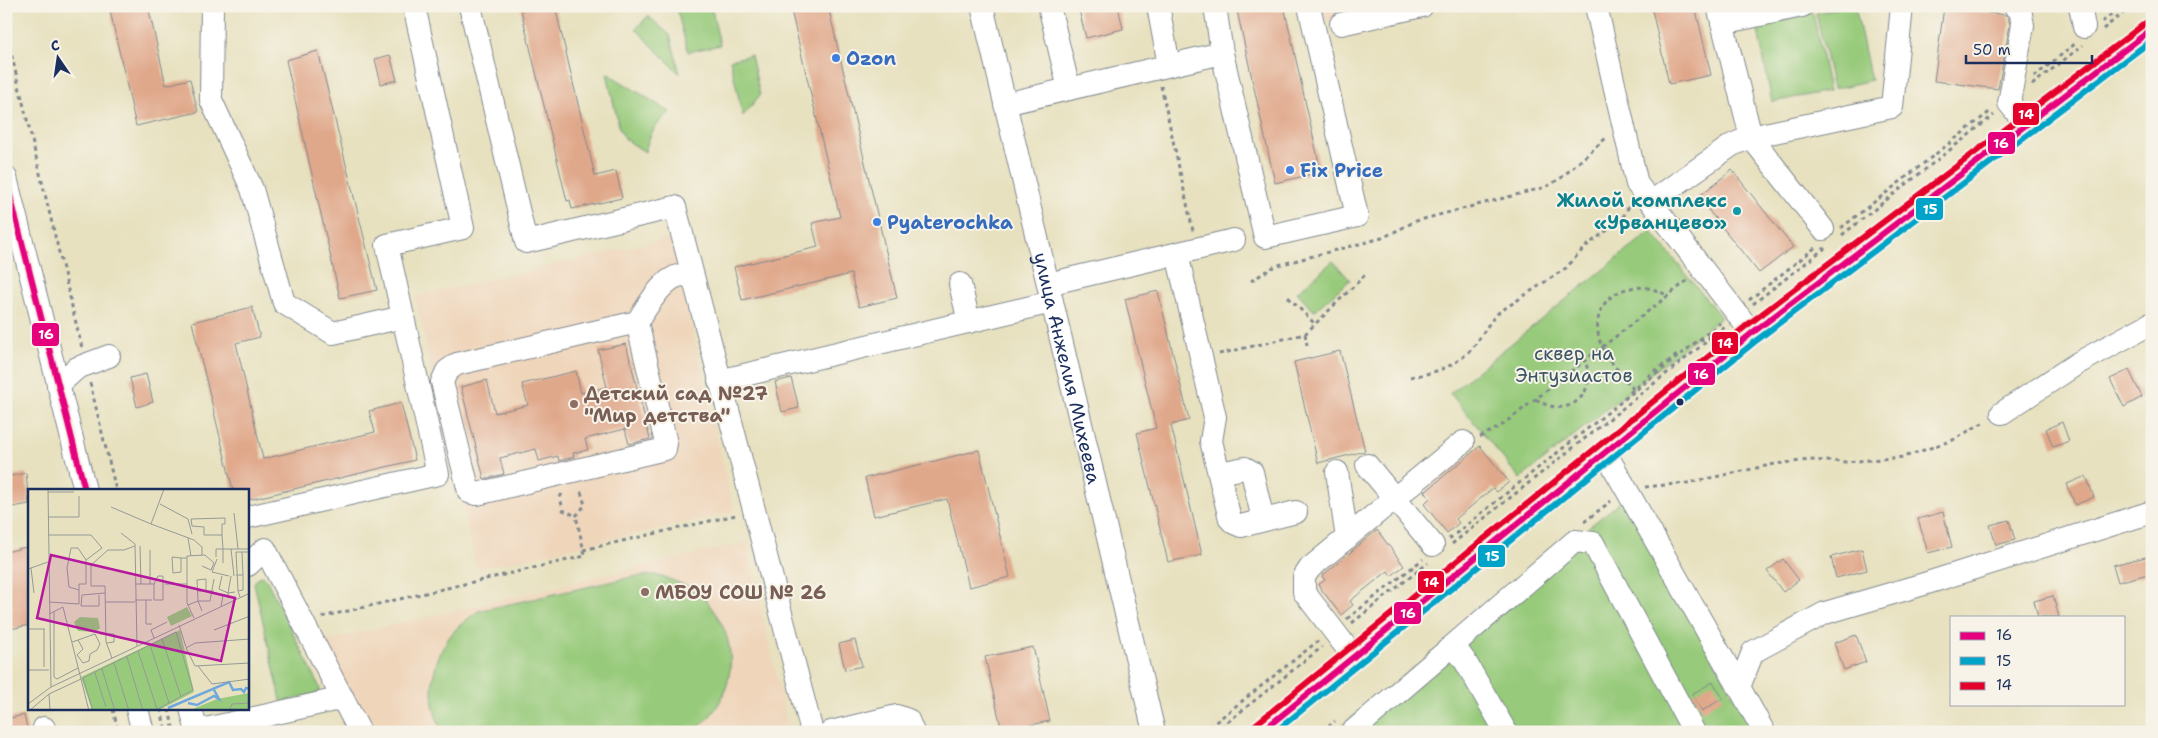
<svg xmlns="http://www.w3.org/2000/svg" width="2158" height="738" font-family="'Shantell Sans',sans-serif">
  <rect width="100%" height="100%" fill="#f7f3e8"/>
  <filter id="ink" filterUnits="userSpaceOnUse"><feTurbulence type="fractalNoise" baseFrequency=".02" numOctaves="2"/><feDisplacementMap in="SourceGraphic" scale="10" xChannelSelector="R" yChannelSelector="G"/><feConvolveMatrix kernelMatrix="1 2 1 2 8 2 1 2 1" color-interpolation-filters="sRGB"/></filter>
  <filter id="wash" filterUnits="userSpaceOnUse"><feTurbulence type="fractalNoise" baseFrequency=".0096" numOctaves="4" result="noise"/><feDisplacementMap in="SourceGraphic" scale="20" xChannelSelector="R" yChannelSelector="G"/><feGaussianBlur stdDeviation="1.12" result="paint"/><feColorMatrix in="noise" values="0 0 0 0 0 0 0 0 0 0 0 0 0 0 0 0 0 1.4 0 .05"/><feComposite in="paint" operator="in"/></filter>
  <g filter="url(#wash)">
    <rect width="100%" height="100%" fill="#e7e1bf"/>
    <path fill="#efd6bb" d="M1323,6H1399L1326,23Z
      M672,238L734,512L477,569L415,297Z
      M746,542L789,732H367L321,642Z"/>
    <path fill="#97ca7a" stroke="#597c6c" d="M676,6H711L720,45L688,52Z
      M1847,6H1855L1871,80L1833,89L1816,13Z
      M1813,13L1829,91L1772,102L1757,25Z
      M648,16L670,35L680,74L636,29Z
      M751,55L760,95L743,116L730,60Z
      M607,73L670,112C656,124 649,134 645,152L625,139L619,128Z
      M1651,231L1721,317L1520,479L1450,393Z
      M1333,261L1350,280L1314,311L1297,292Z
      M1625,498L1754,732H1334Z
      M655,575C673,580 689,585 704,598C708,601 710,606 713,610C743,650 733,704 692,732H443C423,699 432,652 459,626C465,621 472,616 478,611L632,577Z
      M261,576L266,579L320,688L319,693L282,702L281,700L254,583L258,577Z"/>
    <g id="blocks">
      <path fill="#e0a88b" d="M109,6H148L166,85L190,79L198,112L136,126Z
        M520,6H555L595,176L616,171L622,198L572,209L570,200L567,201Z
        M790,6H828L897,298L859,307L851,274L742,300L734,267L818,247L812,223L840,217Z
        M1078,6H1118L1123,29L1086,38Z
        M1236,6H1284L1321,172L1275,183Z
        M1651,6H1695L1711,75L1669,84Z
        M1944,7L2006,15L2008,17L2010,25L1998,89L1934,81Z
        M318,51L377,290L340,298L286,60Z
        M390,55L397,80L381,84L375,59Z
        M1732,170L1793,247L1759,273L1698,197Z
        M1158,291L1189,420L1171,425L1202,555L1168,562L1137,433L1156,428L1125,299Z
        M252,307L260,337L236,343L263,459L375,432L369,411L401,403L415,460L248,500V490H233L192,322Z
        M626,344L650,439L629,444L625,429L585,439L588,450L573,453L574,457L559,461L558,456L539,461L536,449L500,458L504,474L484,479L461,387L487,380L495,413L528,405L522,384L576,371L581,393L607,387L598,350Z
        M1340,351L1365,451L1318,463L1294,362Z
        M2129,370L2142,397L2124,407L2110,379Z
        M146,374L153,402L137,407L130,378Z
        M791,378L799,408L782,412L775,382Z
        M2062,422L2069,441L2053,447L2046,429Z
        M1480,446L1509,482L1497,492L1493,488L1456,519L1459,523L1447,533L1424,504L1430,498L1425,492Z
        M979,450L1010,577L969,587L947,499L874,516L865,478Z
        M26,473L29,504L12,507L6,477Z
        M2086,476L2094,497L2075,505L2067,484Z
        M1943,512L1952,547L1928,553L1918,519Z
        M2009,520L2015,540L1996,545L1990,525Z
        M1377,530L1404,566L1391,576L1388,571L1350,601L1353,605L1341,615L1318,585L1325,580L1322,576Z
        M26,547L29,561V625L6,630V552Z
        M1862,549L1867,570L1836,578L1831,557Z
        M2150,556L2152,573L2118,582L2113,565Z
        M1783,559L1799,580L1783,592L1767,571Z
        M2053,596L2059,617H2038L2034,601Z
        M1856,635L1866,662L1844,670L1834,643Z
        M855,640L862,666L845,670L839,644Z
        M1033,647L1050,721L1002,731L985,657Z
        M1713,682L1723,698L1702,711L1692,694Z
        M24,715L28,732H6V719Z"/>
    </g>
  </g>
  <g filter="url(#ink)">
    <use href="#blocks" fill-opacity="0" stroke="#81888e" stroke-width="1"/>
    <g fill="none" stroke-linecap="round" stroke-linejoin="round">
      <defs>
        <g id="minor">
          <path d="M212,6L211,100L252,189L284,303L333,333L403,317"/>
          <path d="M470,6L526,242L675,207L812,732"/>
          <path id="s1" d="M982,6L1154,732"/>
          <path d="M1049,6L1069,89"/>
          <path d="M1158,6L1169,65"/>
          <path d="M1215,6L1222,53L1265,237L1357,216L1309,6"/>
          <path d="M1596,6L1637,184L1752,333"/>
          <path d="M1718,6L1751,137L1892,107L1902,6"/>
          <path d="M2015,6L2020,9L2023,25L2009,103L2026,124"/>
          <path d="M2080,6L2084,27"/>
          <path d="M1722,23L1802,6"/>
          <path d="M1341,24L1422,6"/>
          <path d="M1005,104L1222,53"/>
          <path d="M6,178L85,490"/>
          <path d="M1651,202L1732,145L1751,137L1823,229"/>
          <path d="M1177,254L1215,417L1211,441L1230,519L1234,523L1241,526L1296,512"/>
          <path d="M960,284L969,322"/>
          <path d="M1048,284L1234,240"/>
          <path d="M637,322L666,443L665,449L477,494L469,492L442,382L447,371L457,364L637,322C648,306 667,268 691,276L692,279"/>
          <path d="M719,381L1052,302"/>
          <path d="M58,385L77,368L109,356"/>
          <path d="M2002,413L2078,363L2152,323"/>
          <path d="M1605,452L1739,687"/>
          <path d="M1367,465L1433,545"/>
          <path d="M1337,472L1347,538"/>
          <path d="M1219,473L1245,468L1252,472L1263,520"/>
          <path d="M248,517L438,474L387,245L463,228L414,6"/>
          <path d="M248,565L265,549L360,732"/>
          <path d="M1454,646L1465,661L1506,732"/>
          <path d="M1353,656L1304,592V577L1310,568L1463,442"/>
          <path d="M137,709L143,732"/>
          <path d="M191,709L197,732"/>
          <path d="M44,728L46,732"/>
          <path d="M197,731L343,698"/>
          <path d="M831,732L897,716L908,720L913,732"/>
          <path d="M1261,732L1752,333L2152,29"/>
          <path d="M1352,732L1575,541L1593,543L1694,732"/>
          <path d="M1764,732L1739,687L1753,652L1825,613L1924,584L2152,512"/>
        </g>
      </defs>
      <use href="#minor" stroke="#81888e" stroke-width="24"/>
      <path stroke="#81888e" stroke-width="3" stroke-dasharray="4 4" stroke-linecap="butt" d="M2102,22L2122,6
        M2103,29L2132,6
        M6,32L82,348
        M2034,77L2076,43
        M2032,85L2083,45
        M1161,86L1193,231
        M1841,228L1992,110
        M1842,235L1994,115
        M1251,281L1275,266L1382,238L1416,221L1546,187L1561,178L1606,138
        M1288,297L1315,324
        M1749,300L1816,247
        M1753,304L1825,248
        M1305,334L1307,345
        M1700,341L1712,335
        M1219,354L1305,334L1367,273
        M1410,377C1436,373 1461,365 1477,342C1484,332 1489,322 1498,313L1566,268L1585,247L1622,219L1629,206
        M90,383L116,490
        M1633,389C1622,374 1603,356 1599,338C1589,296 1633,274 1668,296
        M1624,398L1653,372L1680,353
        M1536,399C1566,421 1599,395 1585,361
        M1480,437L1501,426L1688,280
        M1645,487L1687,483L1775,464L1810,460L1846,462L1904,457L1953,440L1986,421
        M562,494L560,497L563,510L576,516
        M576,516L585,505L581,492L578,490
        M1584,522L1611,501
        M1449,539L1720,323
        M1452,544L1725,327
        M583,550L736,515
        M322,617L585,556L576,516
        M1347,619L1423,559
        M1352,623L1428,563
        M113,709L118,732
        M161,709L166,732
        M169,709L174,732
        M1203,732L1318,641
        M1215,732L1322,647
        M1322,732L1335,721"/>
      <use href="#minor" stroke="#fff" stroke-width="22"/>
      <defs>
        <path id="bus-1" d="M6,179L85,490
          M1261,732L1752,333L2152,29"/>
        <path id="bus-2" d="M1275,732L1757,340L2152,40"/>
        <path id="bus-3" d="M1255,725L1746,326L2147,22"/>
      </defs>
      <use href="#bus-1" stroke="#f7f3e8" stroke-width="10"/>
      <use href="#bus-2" stroke="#f7f3e8" stroke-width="10"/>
      <use href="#bus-3" stroke="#f7f3e8" stroke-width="10"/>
      <use href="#bus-1" stroke="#e5007d" stroke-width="6"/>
      <use href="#bus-2" stroke="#01a3c8" stroke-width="6"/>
      <use href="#bus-3" stroke="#e4002b" stroke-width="6"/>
    </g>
  </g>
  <g fill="#3f7fe0" stroke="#f7f3e8" stroke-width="2">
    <circle cx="836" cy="58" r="5"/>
    <circle cx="1290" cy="170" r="5"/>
    <circle cx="877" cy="222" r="5"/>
  </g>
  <circle fill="#0f9aa8" stroke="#f7f3e8" stroke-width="2" cx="1737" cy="211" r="5"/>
  <circle fill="#1b2f5e" stroke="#f7f3e8" stroke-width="2" cx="1680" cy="402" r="4.5"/>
  <g fill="#8d6e63" stroke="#f7f3e8" stroke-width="2">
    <circle cx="574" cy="404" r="5"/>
    <circle cx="645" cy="592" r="5"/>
  </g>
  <g text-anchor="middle" stroke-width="4" stroke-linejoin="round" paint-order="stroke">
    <g font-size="19" font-weight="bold" fill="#366cbe" stroke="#f7f3e8" text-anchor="start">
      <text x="846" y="65">Ozon</text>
      <text x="1300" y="177">Fix Price</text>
      <text x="887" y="229">Pyaterochka</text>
    </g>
    <g font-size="19" font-weight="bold" fill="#0d838f" stroke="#f7f3e8" text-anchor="end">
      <text x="1727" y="207">Жилой комплекс<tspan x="1727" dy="22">«Урванцево»</tspan></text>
    </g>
    <g font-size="19" fill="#3a5665" stroke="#f7f3e8">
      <text x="1574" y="360">сквер на<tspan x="1574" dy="22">Энтузиастов</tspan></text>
    </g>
    <g font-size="19" fill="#1b2f5e" stroke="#f7f3e8">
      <text dy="7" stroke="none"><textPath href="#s1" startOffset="372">улица Анжелия Михеева</textPath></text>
    </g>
    <g font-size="19" font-weight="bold" fill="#785e54" stroke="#f7f3e8" text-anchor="start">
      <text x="584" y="400">Детский сад №27<tspan x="584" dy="22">"Мир детства"</tspan></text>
      <text x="655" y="599">МБОУ СОШ № 26</text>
    </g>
  </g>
  <g transform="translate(28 489)">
    <rect width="221" height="221" fill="#e7e1bf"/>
    <path d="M159,118L164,127L143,137L139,128ZM52,128L70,129L72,139L67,143L50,142L46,133ZM152,141L166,203L131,221H64L53,188ZM221,204V221L160,222L189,210Z" fill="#97ca7a"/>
    <path fill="none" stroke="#70a7de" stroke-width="2.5" d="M160,214L169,216L186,207L191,210L185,199M140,219L201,193L205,201L213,200L216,203L218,199L222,200"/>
    <path fill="none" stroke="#959a98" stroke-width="1" d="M20,0L23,198M20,3H46M132,15L160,30L164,45M83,18L123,35L136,0M206,24L210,60H222M20,28H51V7M123,35L166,51L174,58V66M93,44L107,55L109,157M20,46H63L74,59L58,71V95H51V115L21,113M160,49L163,67M112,57L113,95M203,60L206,87M214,63L215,86M188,68V60H195L194,46V35H197V29L163,30L164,37L176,38V46H194M153,69L144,68L145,84L153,83V69H159M189,70L184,83L201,87M195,74V60H210M3,79L6,104M0,80L20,73M208,86H215V101L210,102L212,108M194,87L191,100L200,104V109M203,87L200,104L207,103M107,95H126V111H135V87H130L126,95M122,95V61M137,95H159M51,101L41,98L39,79L43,59H50L58,71M170,102H186M178,102V90L169,91L170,112H182L186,90M210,102L208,63H222M188,104L195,107L193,117M71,106V117H53L54,106L77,104M107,111H124M118,111V135H124M77,113H107M160,116L170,112L174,122M26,123V188L29,190L50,179M21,125L35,118L53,190M166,129L159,114V67L177,66L186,74L183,81L174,77M151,136L158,158M0,140H17M186,141L222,127M72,145H86V153L79,154M126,149L123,141L139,133M134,150L153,208M222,150L167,154L158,159L167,177L222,174M44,153L50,151L55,160L49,166L55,174L61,172L62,165L69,161L72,155L67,145L50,151M122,156L141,214M110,162L129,220M99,168L115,222M84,169L78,153L77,97H63V76L80,61H96L107,57M86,174L101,222M170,177L184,195L222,190M16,178V140M74,180L87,222M0,181H21M67,184L78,218M0,215L23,198L222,104M1,222L21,205M22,222L21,205L53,190L61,222M65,222L55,189L148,143L165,201L126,222M201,222L204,215L222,214"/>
    <path fill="#b5179e" fill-opacity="0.15" stroke="#b5179e" stroke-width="2.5" d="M23,66L207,109L193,172L9,129Z"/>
    <rect width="221" height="221" fill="none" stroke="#1b2f5e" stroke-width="2.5"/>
  </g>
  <g stroke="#f7f3e8" stroke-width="2">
    <rect x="2012" y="102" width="28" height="24" rx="5" fill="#e4002b"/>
    <rect x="1987" y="131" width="29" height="24" rx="5" fill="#e5007d"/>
    <rect x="1915" y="197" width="29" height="24" rx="5" fill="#01a3c8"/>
    <rect x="31" y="322" width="29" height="25" rx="5" fill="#e5007d"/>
    <rect x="1711" y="331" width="28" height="24" rx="5" fill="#e4002b"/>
    <rect x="1687" y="362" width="29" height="24" rx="5" fill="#e5007d"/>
    <rect x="1477" y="544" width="29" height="24" rx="5" fill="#01a3c8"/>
    <rect x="1417" y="570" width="28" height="24" rx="5" fill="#e4002b"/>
    <rect x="1393" y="601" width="29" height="24" rx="5" fill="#e5007d"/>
  </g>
  <g font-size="14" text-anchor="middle" font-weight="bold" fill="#fff">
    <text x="2026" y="119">14</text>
    <text x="2001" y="148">16</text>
    <text x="1930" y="214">15</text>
    <text x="46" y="339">16</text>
    <text x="1725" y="348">14</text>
    <text x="1701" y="379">16</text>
    <text x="1492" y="561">15</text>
    <text x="1431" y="587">14</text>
    <text x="1408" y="618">16</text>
  </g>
  <rect width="2158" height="738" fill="none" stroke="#f7f3e8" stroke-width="25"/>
  <rect x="1950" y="616" width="175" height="90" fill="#f7f3e8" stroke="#9fa5b1"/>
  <rect x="1960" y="632" width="25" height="8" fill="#e5007d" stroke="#9fa5b1"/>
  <text x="1996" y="640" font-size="15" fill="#1b2f5e">16</text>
  <rect x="1960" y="657" width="25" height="8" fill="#01a3c8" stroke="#9fa5b1"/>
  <text x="1996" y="666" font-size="15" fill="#1b2f5e">15</text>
  <rect x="1960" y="682" width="25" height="8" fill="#e4002b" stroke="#9fa5b1"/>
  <text x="1996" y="690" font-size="15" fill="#1b2f5e">14</text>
  <g transform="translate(58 58) rotate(347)" stroke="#f7f3e8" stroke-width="4" paint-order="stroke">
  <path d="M0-4L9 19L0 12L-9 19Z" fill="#1b2f5e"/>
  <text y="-8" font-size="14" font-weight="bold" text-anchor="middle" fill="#1b2f5e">С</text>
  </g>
  <path d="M1966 55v8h126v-8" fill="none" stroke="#1b2f5e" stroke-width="2.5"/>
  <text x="1973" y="55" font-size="15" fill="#1b2f5e" stroke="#f7f3e8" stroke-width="4" paint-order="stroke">50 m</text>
</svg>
